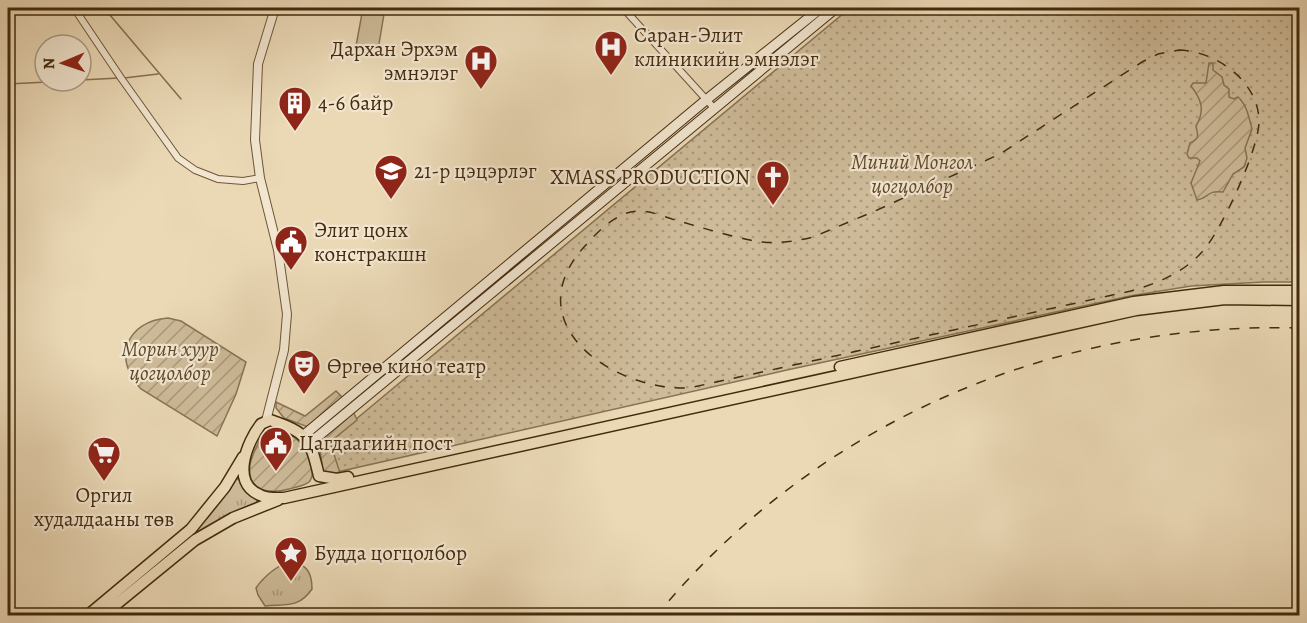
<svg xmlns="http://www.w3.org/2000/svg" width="1307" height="623" font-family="Alegreya,serif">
  <defs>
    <pattern id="grass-tufts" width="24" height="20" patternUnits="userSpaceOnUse" patternTransform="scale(1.5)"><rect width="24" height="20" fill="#cebb99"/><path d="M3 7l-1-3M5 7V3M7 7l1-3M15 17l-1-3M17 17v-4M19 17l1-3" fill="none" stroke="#a9987b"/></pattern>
    <pattern id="park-dots" width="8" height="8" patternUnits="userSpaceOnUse" patternTransform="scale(1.5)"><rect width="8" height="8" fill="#cebb99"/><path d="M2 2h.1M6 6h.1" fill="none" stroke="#a9987b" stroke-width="1.8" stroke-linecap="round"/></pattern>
    <pattern id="garden-furrows" width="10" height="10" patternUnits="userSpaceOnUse" patternTransform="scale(1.5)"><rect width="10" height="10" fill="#cebb99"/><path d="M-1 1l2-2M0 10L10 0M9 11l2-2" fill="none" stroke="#a9987b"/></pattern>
  </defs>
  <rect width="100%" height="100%" fill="#ebd9b6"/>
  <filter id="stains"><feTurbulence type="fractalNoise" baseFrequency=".00333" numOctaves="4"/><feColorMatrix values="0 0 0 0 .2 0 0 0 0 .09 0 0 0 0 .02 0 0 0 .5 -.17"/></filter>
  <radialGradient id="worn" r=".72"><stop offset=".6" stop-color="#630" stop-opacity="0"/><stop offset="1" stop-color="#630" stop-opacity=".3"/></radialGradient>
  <path fill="url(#grass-tufts)" stroke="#887354" stroke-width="1.5" d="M236,478C245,481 247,494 257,500V504L233,515L114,602Z
    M293,561C308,566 312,574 312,589C299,608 287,604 265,606L258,595L256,588C264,576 280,563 293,561Z"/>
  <path fill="url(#park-dots)" stroke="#887354" stroke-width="1.5" d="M850,8H1299V282H1264L1191,286L1130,296L787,370L337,472L331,440Z"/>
  <path fill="url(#garden-furrows)" stroke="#887354" stroke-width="1.5" d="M1209,63H1213V70L1222,77L1224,85L1229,89V97L1234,99L1238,97C1247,105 1249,118 1252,129L1245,148L1247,158L1244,167L1233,174L1223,192C1206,190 1210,198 1197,200L1191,183L1200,161L1197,158H1189L1187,154L1190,143C1200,138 1198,136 1196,126C1205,111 1202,100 1191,86L1193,83H1206Z
    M168,318L181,321L246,362L236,394L217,436L141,389C112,359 126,321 168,318Z
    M336,391L343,398L308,427L284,418L276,408V402L305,416Z
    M353,411L357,420L330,442L341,476L323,472L319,441Z
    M272,428C293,433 305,442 310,463C312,469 314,475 310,481C306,486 295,487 289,489C270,494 247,492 250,466C251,455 259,443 263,432Z"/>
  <path fill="#cebb99" stroke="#887354" stroke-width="1.5" d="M363,8H385L378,50L356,46Z"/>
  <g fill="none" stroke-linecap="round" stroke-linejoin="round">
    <path stroke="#867051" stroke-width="1.5" d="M104,8L181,99
      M124,78L158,74
      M81,80L119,78
      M8,84L67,81"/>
    <defs>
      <path id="minor" d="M74,8L121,78L178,158L195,170L218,179L243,181L260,178
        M623,8L714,108"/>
      <path id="tertiary" d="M266,421L284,350L287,314L278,250L260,178L255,140L258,64L275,8"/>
      <path id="secondary" d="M304,435L706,100L821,8
        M310,443L836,8"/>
      <path id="trunk" d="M840,367L1134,302L1224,291H1300
        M319,476C310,438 308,433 270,420L261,424C247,442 230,483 260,495C267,499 276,498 284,498L1136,310L1225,299L1300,300
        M319,476L337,479L348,477
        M87,616L191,529L225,487L243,457
        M102,616L195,540L233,518L278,500"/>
    </defs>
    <use href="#minor" stroke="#6d5638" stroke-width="8"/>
    <use href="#tertiary" stroke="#6d5638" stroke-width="10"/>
    <use href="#secondary" stroke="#432b0e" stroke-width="11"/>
    <use href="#trunk" stroke="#432b0e" stroke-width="13"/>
    <use href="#minor" stroke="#f2e6d0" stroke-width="6"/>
    <use href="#tertiary" stroke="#f2e6d0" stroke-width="8"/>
    <use href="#secondary" stroke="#f2e6d0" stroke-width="9"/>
    <use href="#trunk" stroke="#ebd9b6" stroke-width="10"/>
    <path stroke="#432b0e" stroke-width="1.5" stroke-dasharray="10 10" stroke-linecap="butt" d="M1179,50C1215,51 1257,80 1259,119C1261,145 1221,232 1202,252C1183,273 1158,283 1131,291L689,388C613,391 515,324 584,247C594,236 605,224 618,217C625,213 632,211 640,211C652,211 664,217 675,220C700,227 725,235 750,240C771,245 793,242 813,237L875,211L1000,154L1142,62L1158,54Z
      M656,616C815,423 1052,321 1300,328"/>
  </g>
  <defs>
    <symbol id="hospital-pin" viewBox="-11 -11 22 30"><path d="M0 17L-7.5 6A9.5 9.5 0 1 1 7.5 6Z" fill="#8f2418" stroke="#f2e6d0"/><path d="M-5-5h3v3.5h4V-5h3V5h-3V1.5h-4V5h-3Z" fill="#fff"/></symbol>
    <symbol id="building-pin" viewBox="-11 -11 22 30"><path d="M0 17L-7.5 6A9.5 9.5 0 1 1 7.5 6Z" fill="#8f2418" stroke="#f2e6d0"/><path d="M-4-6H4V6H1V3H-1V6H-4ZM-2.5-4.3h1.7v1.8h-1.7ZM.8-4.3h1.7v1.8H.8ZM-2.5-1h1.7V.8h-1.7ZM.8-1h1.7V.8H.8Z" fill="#fff"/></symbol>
    <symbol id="school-pin" viewBox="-11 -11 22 30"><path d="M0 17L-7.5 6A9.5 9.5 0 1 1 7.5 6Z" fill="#8f2418" stroke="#f2e6d0"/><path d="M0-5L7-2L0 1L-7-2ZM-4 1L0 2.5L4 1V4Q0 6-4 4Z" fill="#fff"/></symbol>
    <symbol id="church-pin" viewBox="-11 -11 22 30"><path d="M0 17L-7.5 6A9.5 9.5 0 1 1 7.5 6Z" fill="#8f2418" stroke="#f2e6d0"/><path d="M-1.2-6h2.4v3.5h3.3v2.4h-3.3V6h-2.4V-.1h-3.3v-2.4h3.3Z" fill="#fff"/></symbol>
    <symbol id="civic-pin" viewBox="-11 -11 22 30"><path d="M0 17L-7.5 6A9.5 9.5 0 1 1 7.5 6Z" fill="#8f2418" stroke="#f2e6d0"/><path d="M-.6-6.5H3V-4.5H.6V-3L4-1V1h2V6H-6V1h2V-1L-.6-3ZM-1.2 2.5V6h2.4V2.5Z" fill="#fff"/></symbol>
    <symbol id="theatre-pin" viewBox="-11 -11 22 30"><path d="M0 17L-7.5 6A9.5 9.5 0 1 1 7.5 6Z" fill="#8f2418" stroke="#f2e6d0"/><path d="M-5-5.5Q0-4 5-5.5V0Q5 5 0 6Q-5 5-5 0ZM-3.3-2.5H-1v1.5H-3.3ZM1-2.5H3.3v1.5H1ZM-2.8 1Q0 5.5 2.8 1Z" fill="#fff"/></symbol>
    <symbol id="supermarket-pin" viewBox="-11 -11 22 30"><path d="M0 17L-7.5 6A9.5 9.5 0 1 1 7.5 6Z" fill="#8f2418" stroke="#f2e6d0"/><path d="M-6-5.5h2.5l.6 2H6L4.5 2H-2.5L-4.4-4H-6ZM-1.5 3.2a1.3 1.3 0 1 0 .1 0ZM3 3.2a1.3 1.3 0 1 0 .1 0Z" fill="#fff"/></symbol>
    <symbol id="sight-pin" viewBox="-11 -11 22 30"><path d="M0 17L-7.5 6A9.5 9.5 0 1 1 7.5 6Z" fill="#8f2418" stroke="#f2e6d0"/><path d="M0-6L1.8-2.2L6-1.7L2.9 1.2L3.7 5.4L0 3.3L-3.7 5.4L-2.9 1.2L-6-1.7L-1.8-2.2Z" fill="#fff"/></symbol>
  </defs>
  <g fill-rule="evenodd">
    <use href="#hospital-pin" x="592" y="28" width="38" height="52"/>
    <use href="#hospital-pin" x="462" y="42" width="38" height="52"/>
    <use href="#building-pin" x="276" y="84" width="38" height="52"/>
    <use href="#school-pin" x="372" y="152" width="38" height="52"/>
    <use href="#church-pin" x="754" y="158" width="38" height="52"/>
    <use href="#civic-pin" x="272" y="223" width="38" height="52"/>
    <use href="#theatre-pin" x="285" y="347" width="38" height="52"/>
    <use href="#civic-pin" x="257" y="424" width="38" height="52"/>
    <use href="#supermarket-pin" x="85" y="434" width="38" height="52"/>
    <use href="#sight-pin" x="272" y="534" width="38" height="52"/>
  </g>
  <g text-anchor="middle" stroke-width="4.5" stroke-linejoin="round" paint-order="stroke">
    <g font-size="21" fill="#432b0e" stroke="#f2e6d0" text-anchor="start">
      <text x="634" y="42">Саран-Элит<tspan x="634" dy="24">клиникийн эмнэлэг</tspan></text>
      <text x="458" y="56" text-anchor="end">Дархан Эрхэм<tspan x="458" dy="24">эмнэлэг</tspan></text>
      <text x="318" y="110">4-6 байр</text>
      <text x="414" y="178">21-р цэцэрлэг</text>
      <text x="750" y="184" text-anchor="end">XMASS PRODUCTION</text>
      <text x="314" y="237">Элит цонх<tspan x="314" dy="24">констракшн</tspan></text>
      <text x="327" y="373">Өргөө кино театр</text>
      <text x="299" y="450">Цагдаагийн пост</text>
      <text x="104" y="502" text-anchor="middle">Оргил<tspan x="104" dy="24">худалдааны төв</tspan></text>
      <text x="314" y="560">Будда цогцолбор</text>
    </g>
    <g font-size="21" font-style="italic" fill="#5f482a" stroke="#f2e6d0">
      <text x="912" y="169">Миний Монгол<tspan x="912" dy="24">цогцолбор</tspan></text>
      <text x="170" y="356">Морин хуур<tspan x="170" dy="24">цогцолбор</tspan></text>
    </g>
  </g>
  <rect width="1307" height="623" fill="none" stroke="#ebd9b6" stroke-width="30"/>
  <rect x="9" y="9" width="1289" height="605" fill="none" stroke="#432b0e" stroke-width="3"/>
  <rect x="15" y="15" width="1277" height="593" fill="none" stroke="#432b0e" stroke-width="1.5"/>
  <g transform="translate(63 63) rotate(268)"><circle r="28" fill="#f2e6d0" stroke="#ac9b82" stroke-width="1.5"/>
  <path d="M0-4.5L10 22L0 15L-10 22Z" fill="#8f2418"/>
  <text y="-9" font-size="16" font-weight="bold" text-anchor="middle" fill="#432b0e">N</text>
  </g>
  <rect width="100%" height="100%" filter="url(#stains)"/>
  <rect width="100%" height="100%" fill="url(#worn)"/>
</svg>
